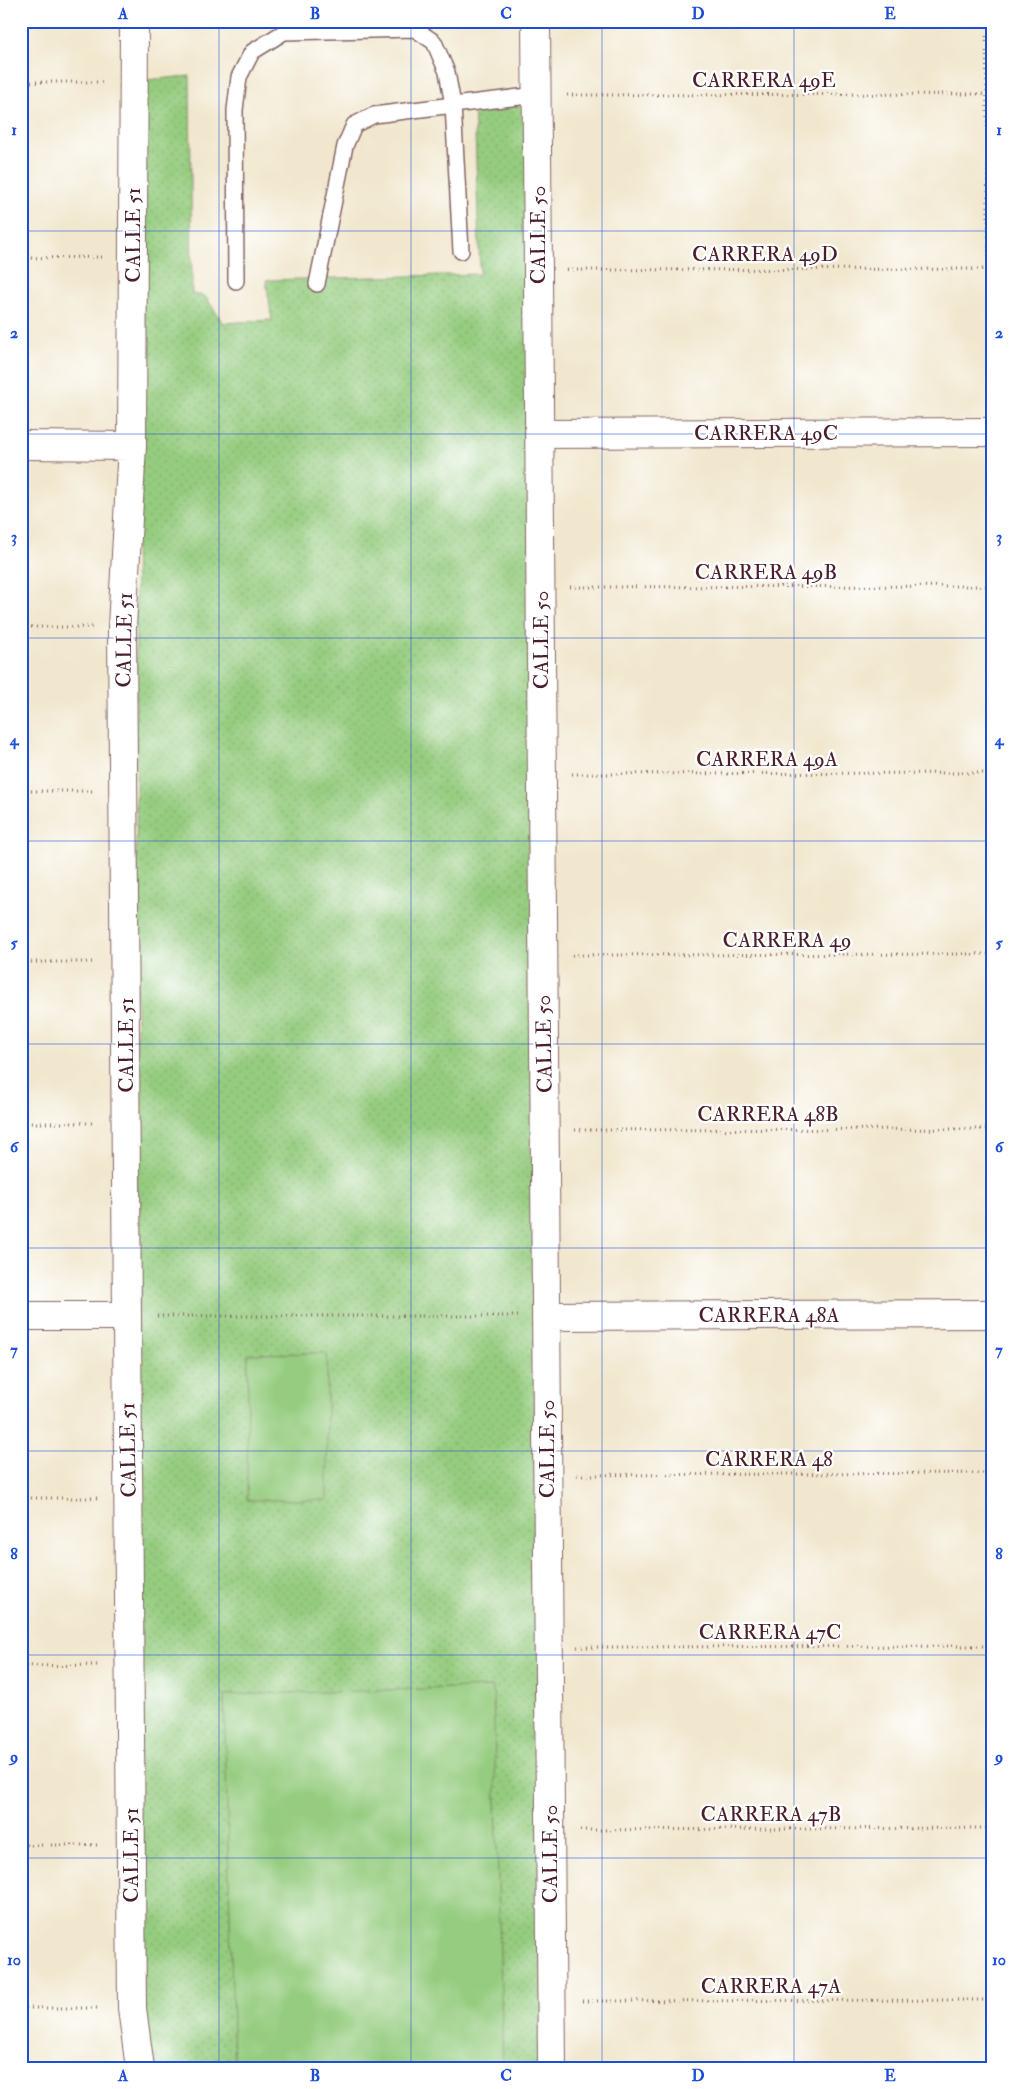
<svg xmlns="http://www.w3.org/2000/svg" width="1013" height="2089" font-family="'IM FELL Double Pica',serif">
  <defs>
    <pattern id="park-dots" width="8" height="8" patternUnits="userSpaceOnUse" patternTransform="scale(1.25)"><rect width="8" height="8" fill="#95cc7f"/><path d="M2 2h.1M6 6h.1" fill="none" stroke="#82af6e" stroke-width="1.8" stroke-linecap="round"/></pattern>
  </defs>
  <rect width="100%" height="100%" fill="#fff"/>
  <filter id="ink" filterUnits="userSpaceOnUse"><feTurbulence type="fractalNoise" baseFrequency=".02" numOctaves="2"/><feDisplacementMap in="SourceGraphic" scale="10" xChannelSelector="R" yChannelSelector="G"/><feConvolveMatrix kernelMatrix="1 2 1 2 8 2 1 2 1" color-interpolation-filters="sRGB"/></filter>
  <filter id="wash" filterUnits="userSpaceOnUse"><feTurbulence type="fractalNoise" baseFrequency=".0096" numOctaves="4" result="noise"/><feDisplacementMap in="SourceGraphic" scale="20" xChannelSelector="R" yChannelSelector="G"/><feGaussianBlur stdDeviation="1.12" result="paint"/><feColorMatrix in="noise" values="0 0 0 0 0 0 0 0 0 0 0 0 0 0 0 0 0 1.4 0 .05"/><feComposite in="paint" operator="in"/></filter>
  <g filter="url(#wash)">
    <rect width="100%" height="100%" fill="#f1e7ce"/>
    <path fill="url(#park-dots)" stroke="#707655" d="M190,76L192,294L205,296L223,323L272,320L266,280L480,274L474,103L537,95L552,2068H140L134,81Z"/>
    <path fill="#95cc7f" stroke="#707655" d="M327,1353V1500H247L248,1354Z
      M493,1687L503,2068H234L224,1695Z"/>
  </g>
  <g filter="url(#ink)">
    <g fill="none" stroke-linecap="round" stroke-linejoin="round">
      <defs>
        <path id="lane" d="M236,281L235,110L239,77L252,52L284,32L415,29L434,42L447,72L453,105L537,95
          M317,284L345,146L354,125L374,115L453,105L461,251"/>
        <path id="street" d="M134,21L132,446L122,627L132,2008L140,2068
          M536,21L552,2068
          M539,434L992,432
          M21,445L132,446
          M21,1316H127
          M546,1316L992,1314"/>
      </defs>
      <use href="#lane" stroke="#846564" stroke-width="18"/>
      <use href="#street" stroke="#846564" stroke-width="30"/>
      <path stroke="#846564" stroke-width="3" stroke-dasharray="1 4" stroke-linecap="butt" d="M986,21L990,403
        M21,82H103
        M567,95L992,94
        M21,258L103,257
        M567,270L992,269
        M990,462L992,681
        M570,587L991,586
        M21,627H92
        M572,774L992,773
        M21,791H92
        M572,955L992,954
        M21,962H95
        M21,1123H95
        M575,1130L992,1129
        M157,1316H518
        M577,1475L992,1473
        M21,1498H98
        M577,1647L992,1646
        M21,1666L99,1665
        M580,1830L992,1828
        M21,1845H100
        M582,2001L992,2000
        M21,2008H101"/>
      <use href="#lane" stroke="#fff" stroke-width="15"/>
      <use href="#street" stroke="#fff" stroke-width="28"/>
    </g>
  </g>
  <path fill="none" stroke="#1d4ed8" stroke-width="1" stroke-opacity="0.55" d="M219,21V2068M411,21V2068M602,21V2068M794,21V2068M21,231H992M21,434H992M21,638H992M21,841H992M21,1044H992M21,1248H992M21,1451H992M21,1655H992M21,1858H992"/>
  <g text-anchor="middle" stroke-width="4.5" stroke-linejoin="round" paint-order="stroke">
    <g font-size="21" fill="#4a1f2b" stroke="#fff">
      <text x="764" y="87">CARRERA 49E</text>
      <text transform="translate(133 235) rotate(-90)" y="7">CALLE 51</text>
      <text transform="translate(538 235) rotate(-90)" y="7">CALLE 50</text>
      <text x="765" y="261">CARRERA 49D</text>
      <text x="766" y="440">CARRERA 49C</text>
      <text x="766" y="579">CARRERA 49B</text>
      <text transform="translate(124 640) rotate(-89)" y="7">CALLE 51</text>
      <text transform="translate(541 640) rotate(-90)" y="7">CALLE 50</text>
      <text x="767" y="766">CARRERA 49A</text>
      <text x="787" y="947">CARRERA 49</text>
      <text transform="translate(544 1044) rotate(-91)" y="7">CALLE 50</text>
      <text transform="translate(126 1045) rotate(-90)" y="7">CALLE 51</text>
      <text x="768" y="1121">CARRERA 48B</text>
      <text x="769" y="1322">CARRERA 48A</text>
      <text transform="translate(547 1449) rotate(-90)" y="7">CALLE 50</text>
      <text transform="translate(128 1450) rotate(-91)" y="7">CALLE 51</text>
      <text x="769" y="1466">CARRERA 48</text>
      <text x="770" y="1639">CARRERA 47C</text>
      <text x="771" y="1821">CARRERA 47B</text>
      <text transform="translate(550 1854) rotate(-90)" y="7">CALLE 50</text>
      <text transform="translate(131 1855) rotate(-90)" y="7">CALLE 51</text>
      <text x="771" y="1993">CARRERA 47A</text>
    </g>
  </g>
  <rect width="1013" height="2089" fill="none" stroke="#fff" stroke-width="55"/>
  <rect x="28" y="28" width="958" height="2034" fill="none" stroke="#1d4ed8" stroke-width="2"/>
  <g font-size="16" text-anchor="middle" font-weight="bold" fill="#1d4ed8">
    <text x="123" y="19">A</text>
    <text x="315" y="19">B</text>
    <text x="506" y="19">C</text>
    <text x="698" y="19">D</text>
    <text x="890" y="19">E</text>
    <text x="14" y="135">1</text>
    <text x="999" y="135">1</text>
    <text x="14" y="338">2</text>
    <text x="999" y="338">2</text>
    <text x="14" y="542">3</text>
    <text x="999" y="542">3</text>
    <text x="14" y="745">4</text>
    <text x="999" y="745">4</text>
    <text x="14" y="948">5</text>
    <text x="999" y="948">5</text>
    <text x="14" y="1152">6</text>
    <text x="999" y="1152">6</text>
    <text x="14" y="1355">7</text>
    <text x="999" y="1355">7</text>
    <text x="14" y="1559">8</text>
    <text x="999" y="1559">8</text>
    <text x="14" y="1762">9</text>
    <text x="999" y="1762">9</text>
    <text x="14" y="1965">10</text>
    <text x="999" y="1965">10</text>
    <text x="123" y="2081">A</text>
    <text x="315" y="2081">B</text>
    <text x="506" y="2081">C</text>
    <text x="698" y="2081">D</text>
    <text x="890" y="2081">E</text>
  </g>
</svg>
